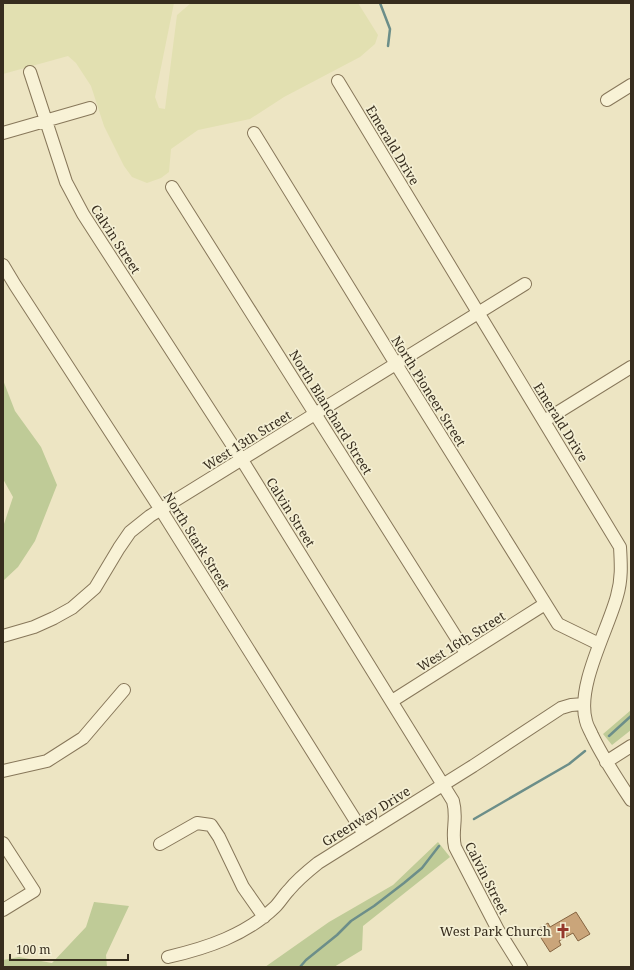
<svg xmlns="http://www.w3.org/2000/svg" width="634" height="970" font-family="'Noto Serif',serif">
  <rect width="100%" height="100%" fill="#ede5c3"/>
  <path fill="#e2e0b1" d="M3,3H174L155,97L159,108L165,109L177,15L191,3H358L378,35L375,44L360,57L284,97L250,119L198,130L171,149L169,172L161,178L147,183L132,177L124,166L104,126L91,86L76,63L68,56L3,74Z"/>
  <path fill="#bfcb97" d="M3,380L15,411L41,447L57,485L35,541L18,567L3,581V527L13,497L3,479Z
    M631,710V730L612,745L603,734Z
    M438,842L450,857L363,926L362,950L334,967H265L329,922L393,885Z
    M94,902L129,906L106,955L107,967H3V960L19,957L52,963L86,927Z"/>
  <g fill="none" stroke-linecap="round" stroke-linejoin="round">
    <path stroke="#6c8e89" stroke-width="2.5" d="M380,3L390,29L388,46
      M609,736L631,716
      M474,819L569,764L585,751
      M300,967L306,960L337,935L351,921L374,906L404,883L422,868L439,846"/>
  </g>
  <path fill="#caa57a" stroke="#856441" d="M576,912L590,934L578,941L573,933L559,941L561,945L550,952L536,930L548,923L550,927Z"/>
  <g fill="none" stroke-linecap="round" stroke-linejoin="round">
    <defs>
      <path id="minor" d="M30,72L66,182L83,214L242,460L453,801C458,819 451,831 455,847L498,930L521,967
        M338,81L620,547C621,564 622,579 617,596C608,630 576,686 586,721C587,726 590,730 592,735C603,758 617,779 631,800
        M607,100L631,85
        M3,133L90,108
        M254,133L396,364L558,624L599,644
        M172,187L466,653
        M3,265L15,285L161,510L364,834
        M544,421L631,367
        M3,636L34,627L54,618L72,608L95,588L119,548L130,532L150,516L525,284
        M392,701L545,604
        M606,762L631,746
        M3,771L47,761L83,738L124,690
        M3,843L34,891L3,910
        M160,844L197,823L211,825L219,837L243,887L264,917
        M168,957C207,948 246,935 275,907C280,902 284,895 289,890C297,880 308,871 318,863L473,766L561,708L571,705L584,704"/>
    </defs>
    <use href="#minor" stroke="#87775a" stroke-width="14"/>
    <use href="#minor" stroke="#f8f2d6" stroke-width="12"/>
  </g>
  <defs>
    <symbol id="church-bare" viewBox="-9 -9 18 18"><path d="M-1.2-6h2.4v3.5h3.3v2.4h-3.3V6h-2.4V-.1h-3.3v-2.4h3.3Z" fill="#94372c" stroke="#f4efd3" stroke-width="2.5" paint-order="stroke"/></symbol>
  </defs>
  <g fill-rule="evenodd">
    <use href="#church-bare" x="552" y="920" width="22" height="22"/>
  </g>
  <g text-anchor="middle" stroke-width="3.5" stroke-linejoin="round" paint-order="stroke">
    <g font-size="13" fill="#372d1e" stroke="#f4efd3">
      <text transform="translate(393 145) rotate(59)" y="5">Emerald Drive</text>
      <text transform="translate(116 239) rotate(57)" y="5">Calvin Street</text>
      <text transform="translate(429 391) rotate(58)" y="5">North Pioneer Street</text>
      <text transform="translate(331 412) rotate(58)" y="5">North Blanchard Street</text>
      <text transform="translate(561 422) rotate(58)" y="5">Emerald Drive</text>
      <text transform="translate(247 440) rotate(-32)" y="5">West 13th Street</text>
      <text transform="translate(291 512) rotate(58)" y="5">Calvin Street</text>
      <text transform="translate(197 541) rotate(58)" y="5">North Stark Street</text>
      <text transform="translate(461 641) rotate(-32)" y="5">West 16th Street</text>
      <text transform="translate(366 816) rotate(-32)" y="5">Greenway Drive</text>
      <text transform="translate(487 878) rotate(63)" y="5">Calvin Street</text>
    </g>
    <g font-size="13" fill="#372d1e" stroke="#f4efd3" text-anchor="end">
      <text x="551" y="936">West Park Church</text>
    </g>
  </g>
  <rect width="634" height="970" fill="none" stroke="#372d1e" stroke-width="8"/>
  <path d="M10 954v6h118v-6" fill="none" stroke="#372d1e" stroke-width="2"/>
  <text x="16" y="954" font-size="12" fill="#372d1e" stroke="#f4efd3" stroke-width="3" paint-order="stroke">100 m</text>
</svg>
